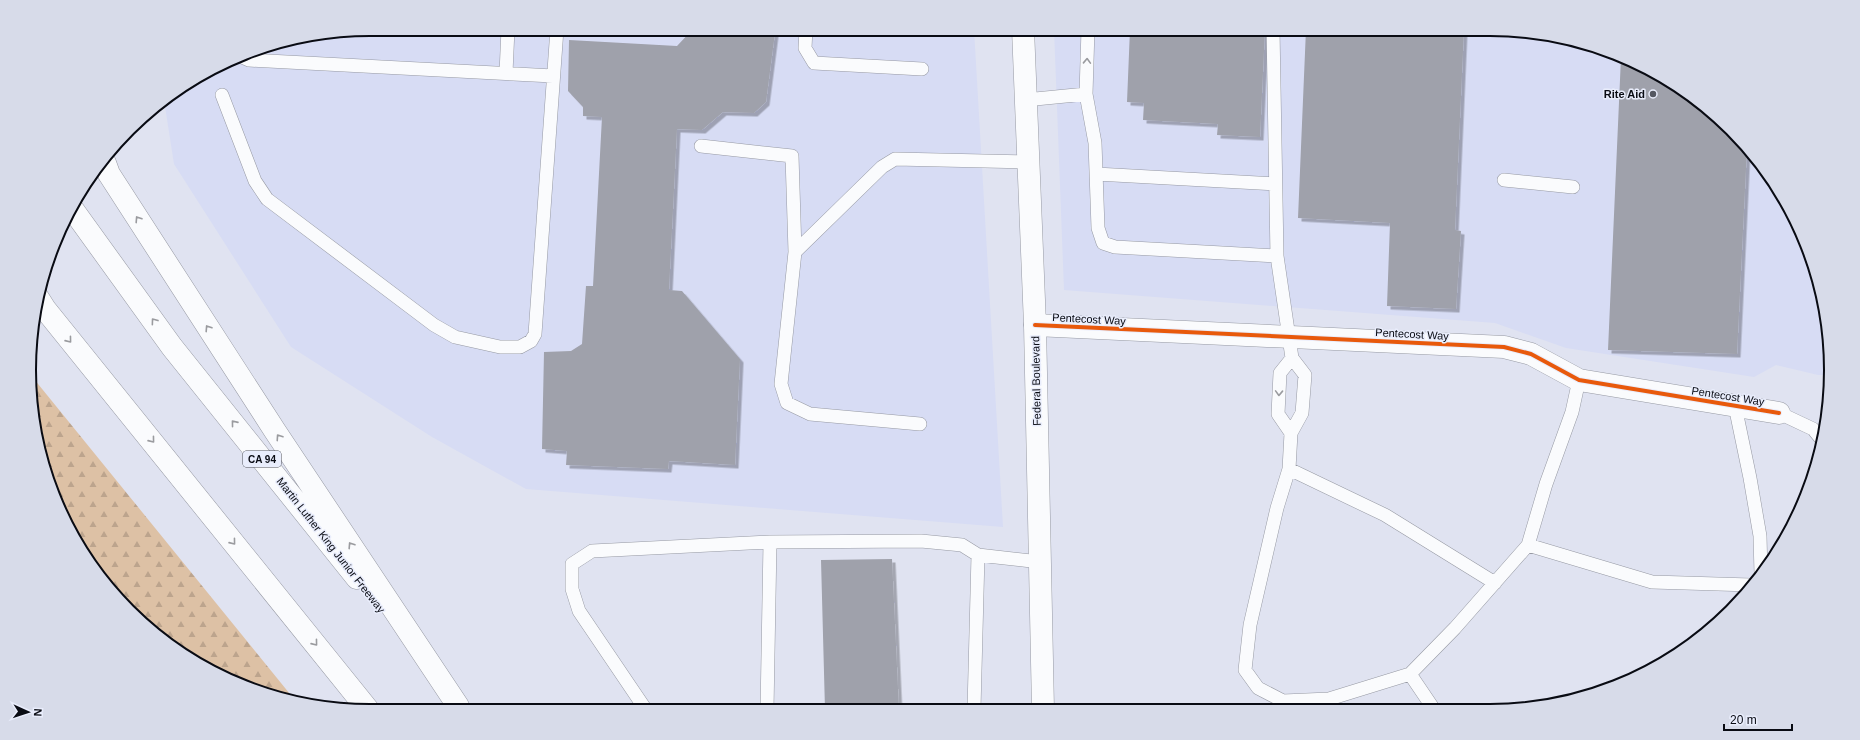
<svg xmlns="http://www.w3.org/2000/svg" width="1860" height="740" font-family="Helvetica,sans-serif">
  <defs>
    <pattern id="forest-firs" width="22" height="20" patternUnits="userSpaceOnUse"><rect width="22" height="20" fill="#ddc1a5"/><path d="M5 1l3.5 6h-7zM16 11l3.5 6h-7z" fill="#bca48d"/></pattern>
    <filter id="shadow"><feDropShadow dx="3.5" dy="3.5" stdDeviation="0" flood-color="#0004"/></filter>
  </defs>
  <rect width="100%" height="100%" fill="#e0e3f1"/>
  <path fill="#d7dcf4" d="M370,29H974L1003,527L526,489L432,437L291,347L174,164L164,100L200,75L260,47Z
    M1054,29H1490L1599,47L1660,75L1715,113L1760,162L1796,219L1819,282L1830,347L1829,375H1818L1776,365L1754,377L1566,348L1495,323L1064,290Z"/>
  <path fill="url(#forest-firs)" d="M34,379L294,699L261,693L162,640L113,595L75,541L36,436Z"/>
  <path fill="#9fa1ab" filter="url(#shadow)" d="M693,29H736L775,33L766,102L754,113L723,112L702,130L677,129L669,290L682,291L740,359L735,465L669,461L668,469L566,465L567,451L542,449L544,352L571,351L582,344L586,286H593L602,117L583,116V107L568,91L569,40L677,46Z
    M1130,29H1265L1260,137L1217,135L1218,124L1143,120L1144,103L1127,102Z
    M1306,29H1464L1455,230L1461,231L1456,309L1387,306L1390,223L1298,218Z
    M1621,57L1660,75L1715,113L1747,148L1737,354L1608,350Z
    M892,559L899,710H825L821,560Z"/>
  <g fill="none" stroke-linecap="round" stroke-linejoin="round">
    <defs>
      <path id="lane" d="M806,29L805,48L814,63L922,69
        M1273,29L1277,256L1292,358L1305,375L1302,413L1291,433L1289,469L1277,508L1250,625L1245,670L1258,688L1283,701L1329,699L1410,674L1455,628L1528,545L1546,484L1572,412L1579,380
        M240,56L249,60L553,76
        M506,73L508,29
        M1086,94L1088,29
        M222,95L255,181L267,199L434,325L455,337L500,347H520L531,341L535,334L557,29
        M1025,100L1086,94L1095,143L1098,228L1103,243L1115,247L1277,256
        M701,146L792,156L795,252L882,167L895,159L1028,162
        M1096,174L1275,184
        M1504,180L1573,187
        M795,252L781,384L787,403L810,414L920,424
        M1735,406L1750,478L1760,536L1761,574
        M1779,413L1813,429L1822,440
        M1291,433L1278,414L1280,373L1292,358
        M1289,469L1385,515L1495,583
        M1528,545L1652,582L1751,585
        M1410,674L1433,708
        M974,709L978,555
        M646,710L579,611L572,589V564L592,551L770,542L921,541L962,545L978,555L1040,562
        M767,710L770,542"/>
      <path id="street" d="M1035,325L1504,347L1531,354L1579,380L1779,413"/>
      <path id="secondary" d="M1023,29L1035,325L1043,709"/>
      <path id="highway" d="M105,163L109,174L275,431L458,706
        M71,207L172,347L357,578
        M38,298L45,309L369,711"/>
    </defs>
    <use href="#lane" stroke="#9699a3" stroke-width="14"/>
    <use href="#street" stroke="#9699a3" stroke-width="23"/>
    <use href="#secondary" stroke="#9699a3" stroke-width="23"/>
    <use href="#highway" stroke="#9699a3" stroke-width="23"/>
    <use href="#lane" stroke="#fafbfd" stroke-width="13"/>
    <use href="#street" stroke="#fafbfd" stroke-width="22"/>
    <use href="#secondary" stroke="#fafbfd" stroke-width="22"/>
    <use href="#highway" stroke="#fafbfd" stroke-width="22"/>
    <defs>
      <path id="cycleway" d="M1035,325L1504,347L1531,354L1579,380L1779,413"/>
    </defs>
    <use href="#cycleway" stroke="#e9edfc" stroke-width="6"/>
    <use href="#cycleway" stroke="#e8590c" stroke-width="4"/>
  </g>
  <defs><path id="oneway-chevron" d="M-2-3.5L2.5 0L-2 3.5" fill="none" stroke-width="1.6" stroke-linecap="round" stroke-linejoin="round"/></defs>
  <g stroke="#9a9b9f">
    <use href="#oneway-chevron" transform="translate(1087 61) rotate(-88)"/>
    <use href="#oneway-chevron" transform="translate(138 219) rotate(-123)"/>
    <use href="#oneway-chevron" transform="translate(154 321) rotate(-126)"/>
    <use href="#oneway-chevron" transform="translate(208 328) rotate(-123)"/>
    <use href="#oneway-chevron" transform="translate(69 340) rotate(51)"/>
    <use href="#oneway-chevron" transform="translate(1279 393) rotate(92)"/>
    <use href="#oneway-chevron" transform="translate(234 423) rotate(-129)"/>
    <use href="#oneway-chevron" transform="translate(279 437) rotate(-124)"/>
    <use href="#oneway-chevron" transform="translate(152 440) rotate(51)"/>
    <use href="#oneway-chevron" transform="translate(233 542) rotate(51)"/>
    <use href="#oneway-chevron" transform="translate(351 545) rotate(-123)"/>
    <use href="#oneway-chevron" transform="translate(315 643) rotate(51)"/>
  </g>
  <circle fill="#545761" stroke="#e9edfc" stroke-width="1.5" cx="1653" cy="94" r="4"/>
  <g text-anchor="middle" stroke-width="3" stroke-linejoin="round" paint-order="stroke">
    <rect fill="#e9edfc" stroke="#4c4f59" stroke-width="1" x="243" y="451" width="38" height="16" rx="3"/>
    <g font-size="10" font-weight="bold" fill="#090b13">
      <text x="262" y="463">CA 94</text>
    </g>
    <g font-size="11" font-weight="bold" fill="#090b13" stroke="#e9edfc" text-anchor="end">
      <text x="1645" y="98">Rite Aid</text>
    </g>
    <g font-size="11" fill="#090b13" stroke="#e9edfc">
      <text transform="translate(1089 319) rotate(3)" y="4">Pentecost Way</text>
      <text transform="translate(1412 334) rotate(3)" y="4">Pentecost Way</text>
      <text transform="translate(1036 381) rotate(-91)" y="4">Federal Boulevard</text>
      <text transform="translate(1728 396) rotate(9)" y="4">Pentecost Way</text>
      <text transform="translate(331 545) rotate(52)" y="4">Martin Luther King Junior Freeway</text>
    </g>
  </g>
  <path d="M0 0H1860V740H0ZM370 36H1490A334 334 0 0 1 1824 370V370A334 334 0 0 1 1490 704H370A334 334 0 0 1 36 370V370A334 334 0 0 1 370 36Z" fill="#d7dbe9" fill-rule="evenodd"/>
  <path fill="none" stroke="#090b13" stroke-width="2" d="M370 36H1490A334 334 0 0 1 1824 370V370A334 334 0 0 1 1490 704H370A334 334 0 0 1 36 370V370A334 334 0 0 1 370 36Z"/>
  <g transform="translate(28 712) rotate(93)" stroke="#e9edfc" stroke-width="3" paint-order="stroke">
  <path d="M0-3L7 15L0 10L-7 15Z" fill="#090b13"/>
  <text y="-6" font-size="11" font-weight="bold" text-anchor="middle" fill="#090b13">N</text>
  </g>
  <path d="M1724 724v6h68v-6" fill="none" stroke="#090b13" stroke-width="2"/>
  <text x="1730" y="724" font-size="12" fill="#090b13" stroke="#e9edfc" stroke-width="3" paint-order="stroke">20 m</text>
</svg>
